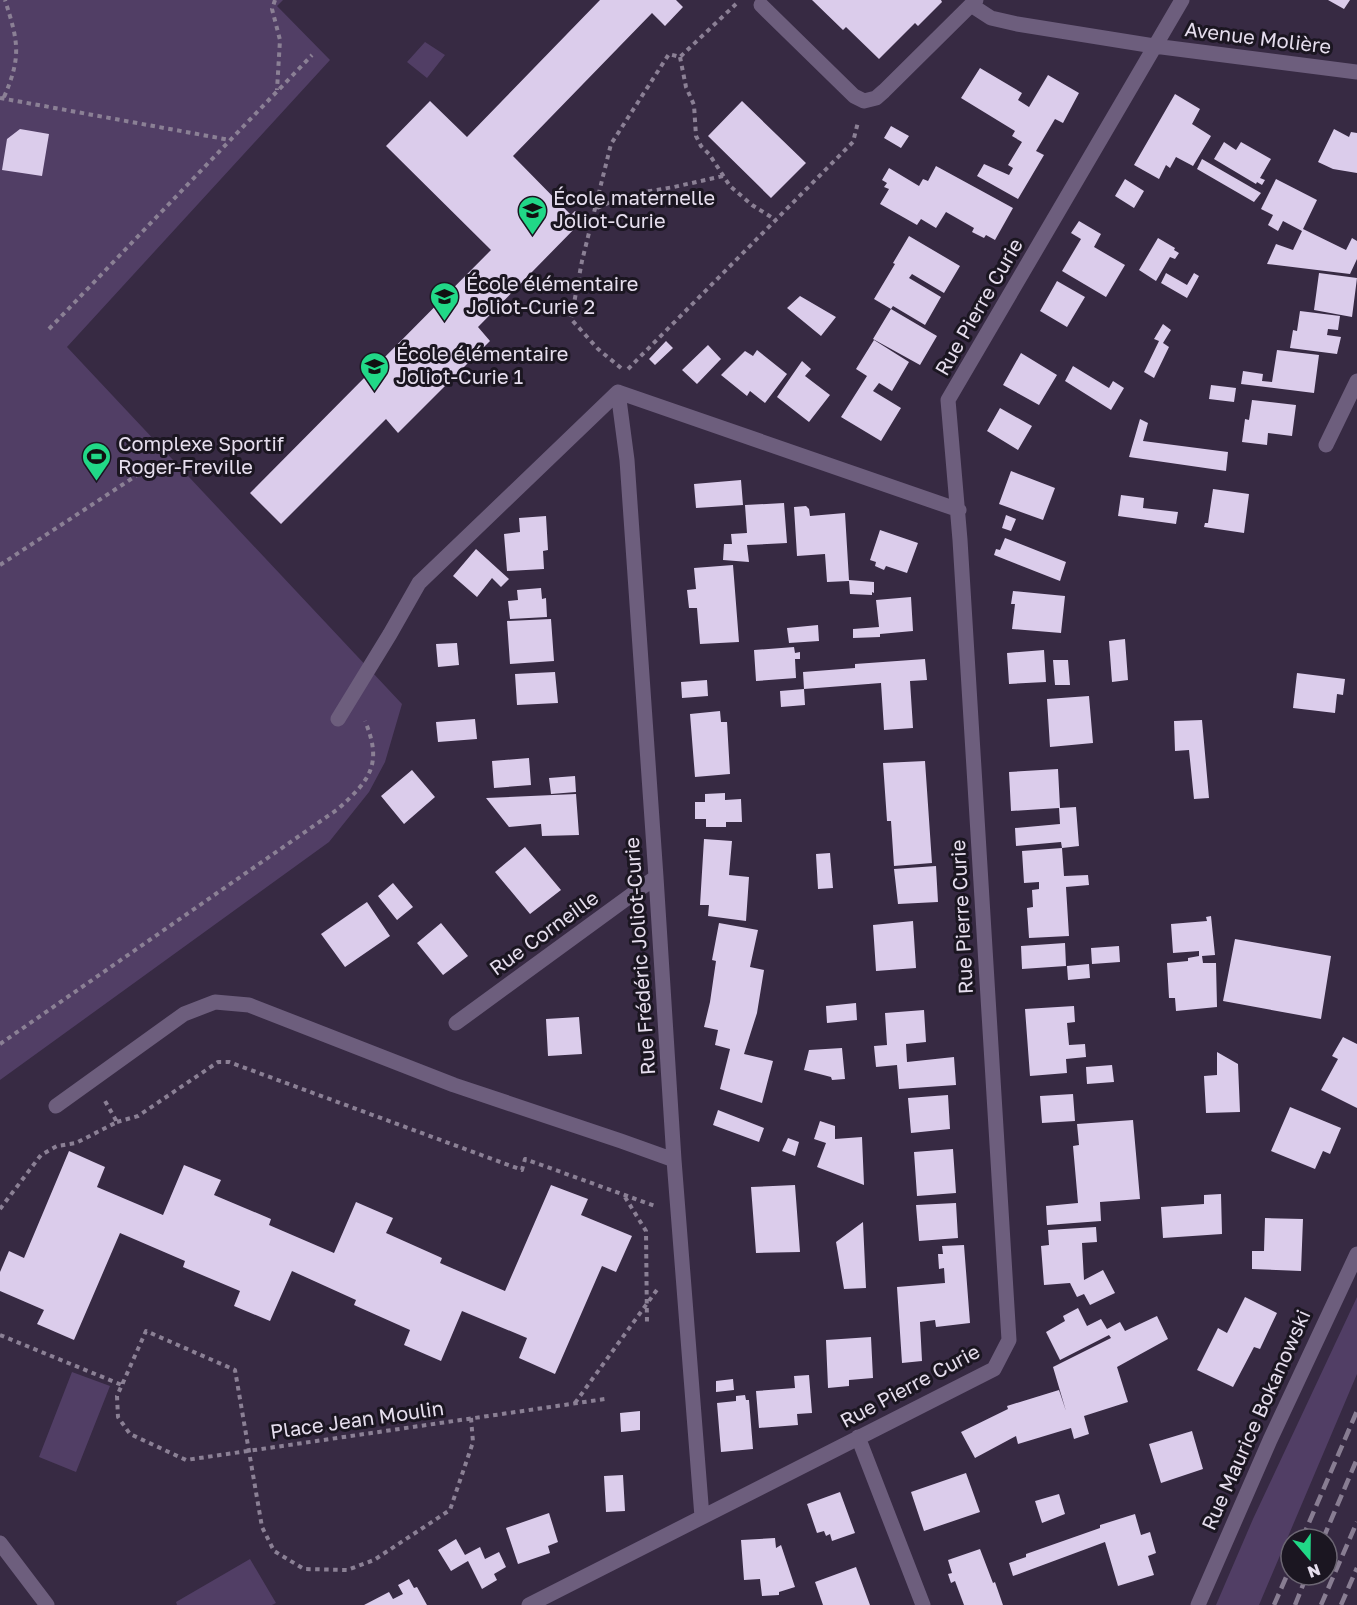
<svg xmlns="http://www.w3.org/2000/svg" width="1357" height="1605" font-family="'Golos Text',sans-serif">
  <rect width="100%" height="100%" fill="#372a43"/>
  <path fill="#513e65" d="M0,0H283L277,6L330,60L67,347L402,704L385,762L369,792L329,842L0,1080Z
    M425,42L445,55L427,78L407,62Z
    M1357,1297V1374L1259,1605H1216L1253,1519Z
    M72,1372L110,1386L76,1472L39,1457Z
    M250,1559L276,1603L272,1605H177L176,1602Z"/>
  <path fill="#dbcceb" d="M600,0H676L683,7L665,26L652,13L513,156L571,215L575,211L582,218L580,220L581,222L478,327L490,341L398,433L386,419L281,524L250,493L491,250L386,146L430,101L467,137Z
    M812,0H941L942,2L918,26L915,23L879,59L846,27L843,30Z
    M1328,0H1350L1344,9Z
    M980,68L1022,93L1018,100L1029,107L1048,75L1079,93L1063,123L1055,119L1036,151L1044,155L1018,199L977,176L984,164L1009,175L1013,168L1008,165L1022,142L1012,136L1015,131L961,98Z
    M1175,94L1200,109L1192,124L1211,136L1193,166L1176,157L1170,168L1166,165L1159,179L1134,165Z
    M742,101L806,163L771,198L708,136Z
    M891,126L909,136L901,148L884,138Z
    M20,129L49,134L42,176L2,170L7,139Z
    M1334,129L1349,137L1351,132L1357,133V173L1333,169L1318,162Z
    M1224,142L1236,150L1241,142L1271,159L1260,178L1265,180L1262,185L1257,182L1256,184L1214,159Z
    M1202,159L1261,193L1254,202L1197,169Z
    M936,166L1013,208L995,240L986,235L984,238L972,232L974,228L946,212L936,228L921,219L917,225L880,204L889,189L884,187L887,183L882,180L889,168L919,186L923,179L928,181Z
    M1125,179L1144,191L1134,208L1115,196Z
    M1276,179L1317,200L1303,229L1346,250L1352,238L1357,241V259L1350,274L1267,264L1276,244L1293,250L1302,231L1283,221L1278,231L1268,225L1273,215L1261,209Z
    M1079,221L1101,234L1094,247L1125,265L1106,297L1062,271L1081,239L1071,233Z
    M909,236L960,266L944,293L912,274L909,278L941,297L925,325L893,306L891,309L937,336L920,365L873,339L891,309L874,299L895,264L893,263Z
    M1158,238L1175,248L1174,250L1179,253L1175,259L1170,257L1156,281L1139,270Z
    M1166,273L1187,285L1194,273L1199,276L1187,298L1161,283Z
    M1319,273L1357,278L1352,317L1314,310Z
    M1057,281L1085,297L1067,327L1040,311Z
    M800,296L836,317L821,336L787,308Z
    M1300,311L1340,316L1338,330L1328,329L1327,335L1341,337L1337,354L1290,348L1293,330L1297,331Z
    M1163,324L1171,330L1163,343L1169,347L1154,378L1144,372L1159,341L1154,339Z
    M874,340L909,362L892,391L879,383L873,391L901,408L881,441L841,417L867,376L856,369Z
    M666,341L673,348L655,365L649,359Z
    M708,345L721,359L697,384L682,370Z
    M757,350L787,374L765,403L750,391L747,396L721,375L745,351L753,356Z
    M1277,350L1319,355L1314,393L1241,384L1243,371L1263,374L1262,381L1272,382Z
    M1021,353L1057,375L1039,405L1003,385Z
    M802,361L811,369L805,376L830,395L809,422L777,397Z
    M1073,366L1109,388L1113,381L1124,388L1111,410L1065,381Z
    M1211,385L1236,388L1234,402L1209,399Z
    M1252,400L1296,405L1292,436L1268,433L1267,445L1242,442L1245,419L1249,420Z
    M1000,408L1032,426L1018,450L987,431Z
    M1140,419L1148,423L1143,441L1228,452L1226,471L1129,457Z
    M1011,471L1055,488L1043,520L999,504Z
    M741,480L743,505L696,508L694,484Z
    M1213,489L1249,494L1244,533L1204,527L1205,523H1208Z
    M1121,495L1144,498L1143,508L1178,512L1176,524L1118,516Z
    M784,503L787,543L747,545L749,562L723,560L724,544H732L731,534L747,533L745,505Z
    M806,506L809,509L810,516L845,513L849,580L874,582V593L872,592V595L850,594L849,581L827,582L825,554L797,556L794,507Z
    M1006,515L1016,519L1011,531L1002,528Z
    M546,516L548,550L543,551L544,569L507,571L504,534L520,532L519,518Z
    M880,530L918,543L907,573L886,566L884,570L875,566L876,562L870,560Z
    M1005,538L1066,562L1060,581L994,555L996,549L1000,550Z
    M476,549L509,579L501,587L492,578L477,597L453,576Z
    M733,565L739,642L700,644L697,608H689L687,590L696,589L694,568Z
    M541,588L542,599L546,598L547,617L510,619L508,601L518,600L517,590Z
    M1013,591L1065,596L1061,633L1012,629L1015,604H1011Z
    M911,597L913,631L880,634V637L853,638V629L879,627L876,600Z
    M551,619L554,661L510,664L507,621Z
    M818,625L819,641L789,643L787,628Z
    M1125,639L1128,680L1112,682L1109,641Z
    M457,643L459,665L438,667L436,644Z
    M794,647L795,653L800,652V659H795L796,678L756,681L754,650Z
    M1044,650L1046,682L1009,684L1007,653Z
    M925,659L927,680L910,681L913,728L884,730L881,683L804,689L803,672L855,668V664Z
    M1053,660H1068L1070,685H1055Z
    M555,672L558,703L517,705L515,674Z
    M1297,673L1345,679L1343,695L1337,694L1335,713L1293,708Z
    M707,680L708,696L682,698L681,682Z
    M804,689L805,705L781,707L780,691Z
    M1089,696L1093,743L1050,747L1047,699Z
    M720,711L721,722H727L730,774L695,777L690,714Z
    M475,719L477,739L438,742L436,722Z
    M1202,720L1209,798L1194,799L1189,750L1175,751L1174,721Z
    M529,758L531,785L494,788L492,761Z
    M925,761L932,863L894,866L891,821H887L883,763Z
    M1058,769L1060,808L1076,807L1079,846L1062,848L1064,876L1088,875L1089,885L1066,887L1069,936L1029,938L1027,908L1033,907L1032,890L1039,889V882L1024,883L1022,851L1062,848L1061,842L1016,846L1015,828L1060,824L1059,808L1011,811L1009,772Z
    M412,770L435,797L404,824L381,796Z
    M575,776L576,792L551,794L549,778Z
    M725,793V800L741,799L742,822H726V827H706V819H695V802H705V794Z
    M576,794L579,835L542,836L541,824L509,827L486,798Z
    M704,839L732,841L729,875L749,877L746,921L708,916L709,905H700Z
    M525,847L561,890L530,914L495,872Z
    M830,853L833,888L818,889L816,854Z
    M936,866L938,902L898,904L894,869Z
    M393,883L413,907L397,920L378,896Z
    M367,902L390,936L345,967L321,934Z
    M1211,916L1215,955L1202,956L1203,963H1216L1217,1007L1176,1011L1175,998H1169L1167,963L1188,961V958L1199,956V951L1173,953L1171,924L1207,921L1206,917Z
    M913,921L916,968L876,971L873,925Z
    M441,923L468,956L443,975L417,943Z
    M719,923L758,930L750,967L764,970L757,1013L744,1054L773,1061L762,1103L720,1089L730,1049L715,1045L718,1030L704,1027L710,1002L716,961L712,960Z
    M1235,939L1331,956L1321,1019L1223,1001Z
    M1065,943L1066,966L1022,969L1021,946Z
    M1119,946L1120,962L1092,964L1091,948Z
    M1089,964L1090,978L1068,980L1067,966Z
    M856,1003L857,1020L827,1023L826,1006Z
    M1074,1006L1075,1022L1067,1023L1069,1045L1085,1044L1086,1057L1066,1059L1067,1073L1030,1076L1025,1009Z
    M924,1010L926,1042L906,1044L907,1062L954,1057L956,1085L899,1089L897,1065L876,1067L874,1046L887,1045L885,1013Z
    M579,1017L582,1054L548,1056L546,1019Z
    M1343,1037L1357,1044V1108L1321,1090L1338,1059L1332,1056Z
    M842,1048L845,1079L832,1080L831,1077L804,1070L809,1050Z
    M1217,1052L1238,1064L1240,1112L1206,1113L1204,1076L1217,1075Z
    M1112,1065L1114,1082L1087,1084L1086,1067Z
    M1073,1094L1075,1121L1042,1123L1040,1096Z
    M948,1095L950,1129L911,1133L908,1098Z
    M1290,1107L1341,1128L1330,1154L1323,1151L1315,1169L1271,1151Z
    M718,1110L764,1128L759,1142L713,1125Z
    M1133,1120L1140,1199L1100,1202L1101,1221L1047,1225L1046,1206L1078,1203L1073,1146L1079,1145L1077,1124Z
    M820,1121L835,1126V1139L862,1137L864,1185L817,1167L826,1143L814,1139Z
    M788,1138L799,1142L795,1156L782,1151Z
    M953,1149L956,1193L917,1196L914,1152Z
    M69,1151L105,1167L97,1187L163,1215L184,1165L221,1180L214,1195L271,1219L269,1225L334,1253L356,1202L393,1218L386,1233L442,1258L440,1263L505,1291L551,1185L588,1199L581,1215L632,1236L616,1272L602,1266L555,1374L519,1358L527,1338L462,1311L441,1361L404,1345L410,1330L354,1305L356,1300L292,1271L270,1321L234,1306L240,1291L183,1267L185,1261L120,1233L74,1340L37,1324L44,1310L0,1291V1272L9,1251L24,1258Z
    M795,1185L800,1252L756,1253L751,1187Z
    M1221,1194L1222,1234L1163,1238L1161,1207L1204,1204V1195Z
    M956,1203L958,1238L919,1241L916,1205Z
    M1265,1218L1303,1219L1301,1271L1252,1269V1251H1264Z
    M863,1222L866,1288L844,1289L836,1242Z
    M1096,1227L1097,1242L1082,1243L1084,1280L1103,1270L1115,1293L1090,1305L1084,1294L1077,1297L1070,1283L1044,1285L1041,1246L1049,1245L1048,1230Z
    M964,1245L970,1323L936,1327L935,1320L920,1322L922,1361L902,1363L897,1287L945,1283L944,1268L939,1269L938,1254H943L942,1246Z
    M1245,1297L1277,1313L1260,1349L1254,1347L1233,1387L1197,1370L1218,1328L1227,1333Z
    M1078,1308L1087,1326L1101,1319L1107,1329L1120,1322L1125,1331L1157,1316L1168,1339L1117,1367L1128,1402L1084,1416L1089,1434L1074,1439L1071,1428L1018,1444L1016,1436L975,1458L961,1432L1008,1409L1007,1406L1059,1390L1066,1411L1053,1367L1111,1338L1109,1335L1060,1360L1046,1332L1065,1321L1063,1316Z
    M871,1337L873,1378L849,1380V1386L828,1388L826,1340Z
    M809,1375L812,1413L797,1414L798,1425L759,1428L756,1391L795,1388L794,1376Z
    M733,1379L734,1390L716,1392V1381Z
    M745,1395L746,1400H749L753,1449L721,1452L717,1403L736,1401V1396Z
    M640,1411V1430L621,1432L620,1413Z
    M1192,1431L1203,1469L1161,1483L1149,1444Z
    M966,1473L980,1512L924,1531L911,1492Z
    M623,1475L625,1511L606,1512L604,1476Z
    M840,1492L855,1533L832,1541L830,1534L826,1536L824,1531L817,1533L807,1504Z
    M1059,1494L1065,1514L1042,1523L1035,1501Z
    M549,1513L558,1542L548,1546L550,1553L518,1564L506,1528Z
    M1135,1514L1141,1535L1150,1532L1156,1553L1148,1556L1154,1575L1118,1586L1105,1542L1013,1576L1009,1563L1026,1557V1554L1100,1528V1525Z
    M775,1538L776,1548L781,1545L795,1587L779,1592V1595L762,1596L760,1579L744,1580L741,1540Z
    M456,1539L465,1555L480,1547L485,1559L499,1552L506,1567L494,1574L497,1580L482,1589L468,1561L451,1571L438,1550Z
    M980,1549L993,1583L995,1582L1003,1605H964L955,1581L951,1583L948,1574L952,1573L948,1560Z
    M856,1567L870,1605H823L815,1582Z
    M409,1579L414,1588L417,1587L427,1605H364L389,1592L393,1599L403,1594L398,1585Z"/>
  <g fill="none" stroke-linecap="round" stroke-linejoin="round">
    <path stroke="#8b8095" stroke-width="4" stroke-dasharray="4.5 4.5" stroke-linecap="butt" d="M275,0L272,9L280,40L277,90
      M680,57L686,87L694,105L696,136L701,146L709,154L730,186L752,205L776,220
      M4,97C22,56 18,41 5,0
      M0,98L230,140
      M597,208L626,195L674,187L723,176
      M49,329L312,55
      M621,368L598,349L571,319L582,261L611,144L669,54L680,57L736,4
      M628,369L853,142L858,122
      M0,565L154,464
      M0,1044L338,809C370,780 383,764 365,721
      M117,1122L138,1116L218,1062H229L522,1170L525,1159L655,1206
      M625,1197L646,1231L647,1325
      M0,1209L41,1155L57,1146L76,1143L117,1122L105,1101
      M0,1335L122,1385
      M575,1403L659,1287
      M471,1418L473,1442L450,1510L374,1560L347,1570L304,1569L274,1551L262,1527L235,1370L146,1331L117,1396L118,1417L130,1434L186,1460L605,1399"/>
    <path stroke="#6d5e7d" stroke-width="15" d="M761,5L854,96L864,101L876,98L884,91L976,0
      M971,5L991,18L1017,24L1154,46L1357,72
      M618,392L627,460L656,877L674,1160L702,1517
      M618,392L959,510
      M1326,445L1357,381
      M338,719L390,634L419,583L618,392
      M456,1023L656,877
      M56,1106L184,1014L215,1002L249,1005L454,1085L621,1141L674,1160
      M858,1437L923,1605
      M0,1543L47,1605
      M529,1605L994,1369L1009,1340L960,540L948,400L1182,0
      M1198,1605L1270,1440L1357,1254"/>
    <path stroke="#887d92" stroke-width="4.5" stroke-dasharray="12 6" stroke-linecap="butt" d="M1302,1539L1357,1411
      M1323,1539L1357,1459
      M1274,1605L1291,1566
      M1295,1605L1307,1575
      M1321,1605L1357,1522
      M1341,1605L1357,1568"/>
  </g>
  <defs>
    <symbol id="school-pin" viewBox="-11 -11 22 30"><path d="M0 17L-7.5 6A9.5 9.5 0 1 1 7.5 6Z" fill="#21d887" stroke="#1b1621"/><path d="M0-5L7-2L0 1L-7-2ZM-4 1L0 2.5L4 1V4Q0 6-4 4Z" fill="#111"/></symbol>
    <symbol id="stadium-pin" viewBox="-11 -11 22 30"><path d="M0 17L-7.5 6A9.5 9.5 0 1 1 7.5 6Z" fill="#21d887" stroke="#1b1621"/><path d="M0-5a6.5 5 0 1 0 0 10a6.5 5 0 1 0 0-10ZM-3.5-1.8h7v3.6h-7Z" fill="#111"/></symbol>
  </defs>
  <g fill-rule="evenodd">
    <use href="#school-pin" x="516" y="194" width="33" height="45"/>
    <use href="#school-pin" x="428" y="280" width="33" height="45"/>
    <use href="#school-pin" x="358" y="350" width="33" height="45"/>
    <use href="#stadium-pin" x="80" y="440" width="33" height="45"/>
  </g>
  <g text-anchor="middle" stroke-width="6" stroke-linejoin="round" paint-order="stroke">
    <g font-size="20" fill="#e6deee" stroke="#1b1621">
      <text transform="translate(1258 38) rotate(7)" y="7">Avenue Molière</text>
      <text transform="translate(979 307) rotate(-60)" y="7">Rue Pierre Curie</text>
      <text transform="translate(962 917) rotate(-93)" y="7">Rue Pierre Curie</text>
      <text transform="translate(544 933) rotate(-36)" y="7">Rue Corneille</text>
      <text transform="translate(640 956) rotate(-94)" y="7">Rue Frédéric Joliot-Curie</text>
      <text transform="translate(910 1386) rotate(-28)" y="7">Rue Pierre Curie</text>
      <text transform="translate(357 1420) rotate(-8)" y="7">Place Jean Moulin</text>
      <text transform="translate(1256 1420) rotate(-66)" y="7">Rue Maurice Bokanowski</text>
    </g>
    <g font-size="20" fill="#e6deee" stroke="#1b1621" text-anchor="start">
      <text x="553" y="205">École maternelle<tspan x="553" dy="23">Joliot-Curie</tspan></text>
      <text x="466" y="291">École élémentaire<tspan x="466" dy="23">Joliot-Curie 2</tspan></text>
      <text x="396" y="361">École élémentaire<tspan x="396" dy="23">Joliot-Curie 1</tspan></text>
      <text x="118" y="451">Complexe Sportif<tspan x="118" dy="23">Roger-Freville</tspan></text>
    </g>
  </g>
  <g transform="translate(1309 1557) rotate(160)"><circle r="28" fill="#1b1621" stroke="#6c6673" stroke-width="1.5"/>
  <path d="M0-4.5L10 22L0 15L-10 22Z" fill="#21d887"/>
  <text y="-9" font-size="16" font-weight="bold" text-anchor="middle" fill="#e6deee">N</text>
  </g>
</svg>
